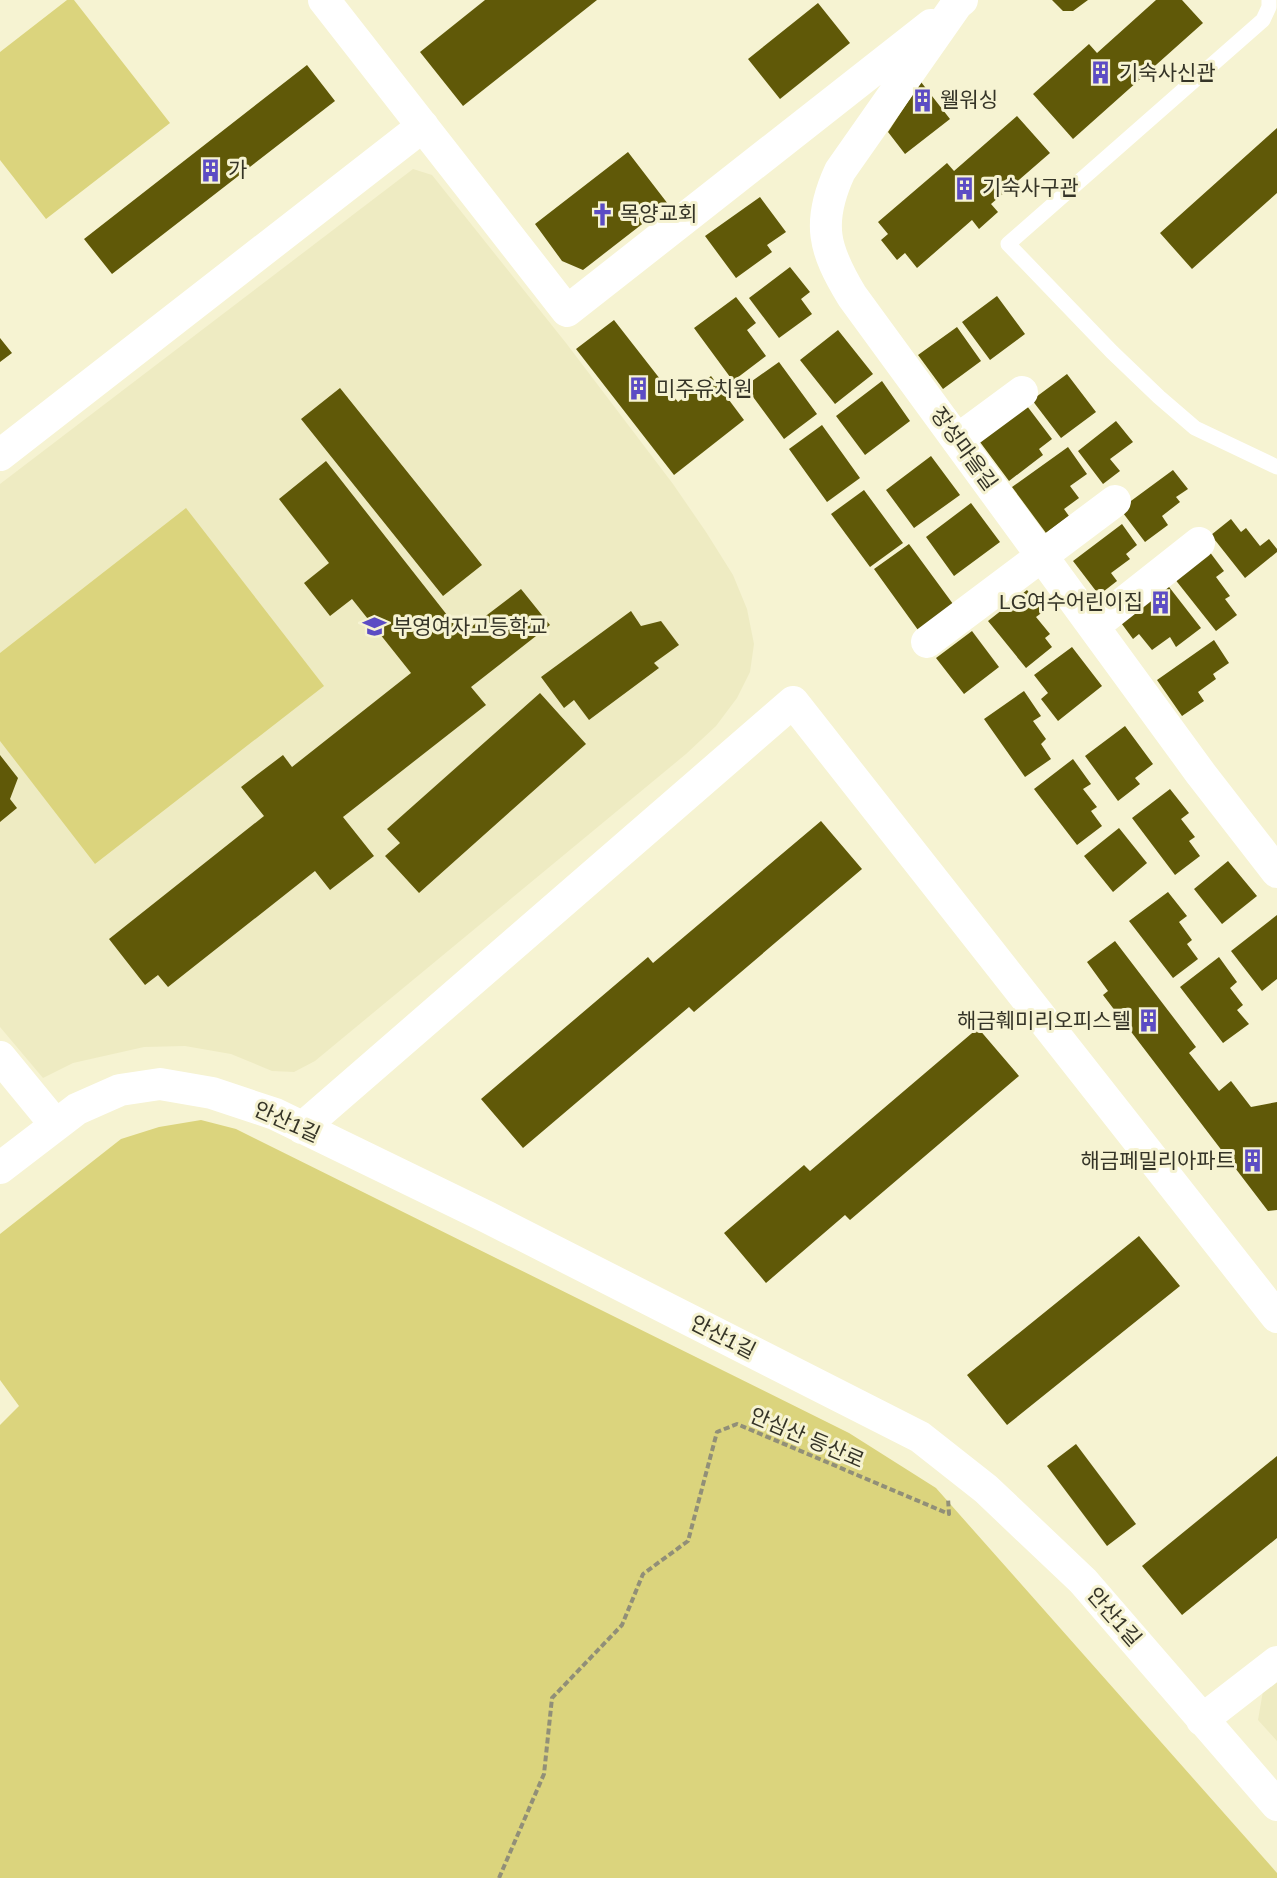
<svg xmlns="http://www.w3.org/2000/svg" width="1277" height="1878" font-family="Arial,'Noto Sans KR',sans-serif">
  <rect width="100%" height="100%" fill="#f6f3d2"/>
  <path fill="#eeebc2" d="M413,169L432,175L566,343L673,484L706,532L733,575L747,609L754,644L750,672L737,698L716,726L686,754L315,1061L294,1072L272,1071L231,1054L185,1046L144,1047L73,1063L43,1078L0,1027V484Z
    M1277,1681V1741L1258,1720L1263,1691Z"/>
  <path fill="#dbd47d" d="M67,0H74L170,123L46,219L0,160V52Z
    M186,508L324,686L95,864L0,741V653Z
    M201,1120L236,1129L849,1433L936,1488L1277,1873V1878H0V1425L19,1406L0,1380V1234L121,1139L159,1127Z"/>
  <path fill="#605908" d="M485,0H597L463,106L420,52Z
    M1052,0H1088L1073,11H1063Z
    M1156,0H1182L1203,23L1073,139L1033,94L1089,44L1097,53Z
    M818,3L850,43L780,99L748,59Z
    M307,65L335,101L112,274L84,239Z
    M921,82L950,119L905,154L888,132Z
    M1017,116L1050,153L991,204L998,212L979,229L972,220L917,268L905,253L897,260L881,240L888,234L878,222L947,163L954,171Z
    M1277,128V193L1192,269L1160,233Z
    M628,152L668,204L583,270L562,261L535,224Z
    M760,197L786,232L767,245L772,252L736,278L705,236Z
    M790,267L810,292L801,299L812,314L779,338L749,298Z
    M997,296L1025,334L990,360L962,322Z
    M736,297L756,323L747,330L766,356L733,381L694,328Z
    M614,320L678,402L711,376L744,420L674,475L576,349Z
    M957,327L981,361L943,389L918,355Z
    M838,330L873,374L835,404L800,360Z
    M0,338L12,353L0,362Z
    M779,362L817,414L784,439L745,386Z
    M1067,374L1096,412L1061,438L1032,400Z
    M882,381L910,421L865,455L836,416Z
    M340,388L482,565L443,596L301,419Z
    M1027,406L1052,439L1039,449L1043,455L1009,481L980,442Z
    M1116,421L1133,442L1110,459L1120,471L1103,484L1078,451Z
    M822,425L860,478L827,502L789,449Z
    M1068,447L1087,474L1070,486L1079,498L1064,509L1069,516L1046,533L1012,487Z
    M931,456L960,495L914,528L886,490Z
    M326,461L462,634L521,589L550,625L471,687L486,705L343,817L374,856L330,890L315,871L168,987L158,975L145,985L109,939L264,816L241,787L283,755L292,767L411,673L352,599L330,616L304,583L329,563L279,499Z
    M1173,470L1188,489L1176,497L1180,502L1162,516L1168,525L1145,542L1120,509Z
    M864,490L903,543L870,567L831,514Z
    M971,503L1000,542L954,576L926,537Z
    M1231,519L1241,532L1246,528L1260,546L1269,539L1277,549V552L1245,578L1211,535Z
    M1122,524L1137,545L1126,554L1130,559L1111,573L1117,581L1099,595L1073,561Z
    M909,544L953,604L918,630L874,569Z
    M1209,551L1224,571L1216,577L1230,596L1225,599L1237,615L1216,631L1174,578Z
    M1166,583L1201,628L1176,647L1170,637L1152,650L1139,634L1133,639L1119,620Z
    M1027,590L1044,611L1036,617L1050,634L1045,638L1052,647L1026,668L988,621Z
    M631,611L641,626L661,621L679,645L654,663L659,668L589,720L574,700L564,708L541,677Z
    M972,631L999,667L964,694L936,658Z
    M1214,640L1229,663L1213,674L1216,679L1198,692L1204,701L1182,716L1157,680Z
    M1072,647L1102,686L1058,721L1041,699L1048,693L1034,675Z
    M1024,691L1041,716L1033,721L1046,739L1041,744L1051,759L1025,777L984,719Z
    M540,693L586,744L419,893L385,856L400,843L387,829Z
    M1125,726L1153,764L1135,778L1140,784L1118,801L1085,756Z
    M0,755L18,778L10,799L17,808L0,822Z
    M1073,759L1091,784L1083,789L1097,807L1091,811L1102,826L1077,845L1034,789Z
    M1170,789L1189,813L1181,819L1195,837L1189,841L1200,856L1175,875L1132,818Z
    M821,821L862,869L694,1012L689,1007L523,1148L481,1099L648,957L653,963Z
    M1119,828L1147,863L1113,892L1084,856Z
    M1228,861L1257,896L1222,924L1194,889Z
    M1168,892L1187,916L1179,922L1192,940L1187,944L1198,959L1173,978L1129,921Z
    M1277,915V979L1262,991L1231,951Z
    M1115,941L1196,1047L1189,1053L1219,1091L1231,1081L1251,1107L1277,1102V1210L1268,1211L1103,995L1108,991L1087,962Z
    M1219,957L1237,982L1230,988L1243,1005L1237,1010L1249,1024L1223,1043L1180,987Z
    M978,1028L1019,1076L850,1220L845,1215L766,1283L724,1233L804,1165L810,1171Z
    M1139,1236L1180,1286L1007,1425L967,1375Z
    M1076,1444L1136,1524L1107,1546L1047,1466Z
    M1277,1456V1538L1182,1615L1142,1566Z"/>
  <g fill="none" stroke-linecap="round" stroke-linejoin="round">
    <path stroke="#918f78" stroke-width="4" stroke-dasharray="6 3" stroke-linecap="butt" d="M499,1878L544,1774L552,1698L622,1625L643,1574L688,1541L717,1432L737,1424L949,1514L948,1498"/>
    <path stroke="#fff" stroke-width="15" d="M1269,0V7L1263,20L1008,244L1112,352L1159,397L1195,428L1277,467"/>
    <path stroke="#fff" stroke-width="32" d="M324,0L567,311L931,25
      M962,0L957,4L840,171C816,223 824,250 852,296L1201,774L1277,872
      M957,440L1022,392
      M0,455L423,126
      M1094,626L1199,543
      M927,642L1115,501
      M0,1057L55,1124
      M302,1128L793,702L1277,1317
      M0,1168L77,1109L120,1090L160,1084L212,1093L275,1114L487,1217L920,1437L986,1489L1083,1581L1277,1805
      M1202,1720L1277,1662"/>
  </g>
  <defs>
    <symbol id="building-bare" viewBox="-9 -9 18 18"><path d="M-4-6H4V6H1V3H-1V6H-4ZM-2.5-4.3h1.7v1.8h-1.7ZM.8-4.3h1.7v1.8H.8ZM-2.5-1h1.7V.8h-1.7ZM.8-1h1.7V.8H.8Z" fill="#5c4cc4" stroke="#f6f3d2" stroke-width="2.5" paint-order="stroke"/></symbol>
    <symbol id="church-bare" viewBox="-9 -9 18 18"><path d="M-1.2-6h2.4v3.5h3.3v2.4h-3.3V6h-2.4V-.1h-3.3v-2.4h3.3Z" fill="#5c4cc4" stroke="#f6f3d2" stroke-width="2.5" paint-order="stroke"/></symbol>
    <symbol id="school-bare" viewBox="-9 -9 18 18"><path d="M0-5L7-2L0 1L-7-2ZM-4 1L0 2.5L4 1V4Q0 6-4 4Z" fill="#5c4cc4" stroke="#f6f3d2" stroke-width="2.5" paint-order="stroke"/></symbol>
  </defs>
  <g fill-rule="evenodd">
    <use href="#building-bare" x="1084" y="56" width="33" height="33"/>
    <use href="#building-bare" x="906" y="84" width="33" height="33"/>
    <use href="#building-bare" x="194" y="154" width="33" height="33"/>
    <use href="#building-bare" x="948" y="172" width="33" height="33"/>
    <use href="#church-bare" x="586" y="198" width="33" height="33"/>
    <use href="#building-bare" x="622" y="372" width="33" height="33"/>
    <use href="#building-bare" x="1144" y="586" width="33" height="33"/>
    <use href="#school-bare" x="358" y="610" width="33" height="33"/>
    <use href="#building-bare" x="1132" y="1004" width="33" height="33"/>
    <use href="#building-bare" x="1236" y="1144" width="33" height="33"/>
  </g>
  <g text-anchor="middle" stroke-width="6" stroke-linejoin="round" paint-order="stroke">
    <g font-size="21" fill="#353427" stroke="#f6f3d2" text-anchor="start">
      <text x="1119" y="80">기숙사신관</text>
      <text x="940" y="107">웰워싱</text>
      <text x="228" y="177">가</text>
      <text x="982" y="195">기숙사구관</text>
      <text x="620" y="221">목양교회</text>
      <text x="656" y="396">미주유치원</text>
      <text x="1143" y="609" text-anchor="end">LG여수어린이집</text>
      <text x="393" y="634">부영여자고등학교</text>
      <text x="1131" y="1028" text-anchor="end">해금훼미리오피스텔</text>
      <text x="1235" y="1168" text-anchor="end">해금페밀리아파트</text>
    </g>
    <g font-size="21" fill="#353427" stroke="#f6f3d2">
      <text transform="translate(964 449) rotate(54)" y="7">장성마을길</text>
      <text transform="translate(287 1122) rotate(24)" y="7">안산1길</text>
      <text transform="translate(723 1337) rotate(27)" y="7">안산1길</text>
      <text transform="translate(807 1438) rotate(23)" y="7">안심산 등산로</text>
      <text transform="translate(1114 1617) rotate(49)" y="7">안산1길</text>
    </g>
  </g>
</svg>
